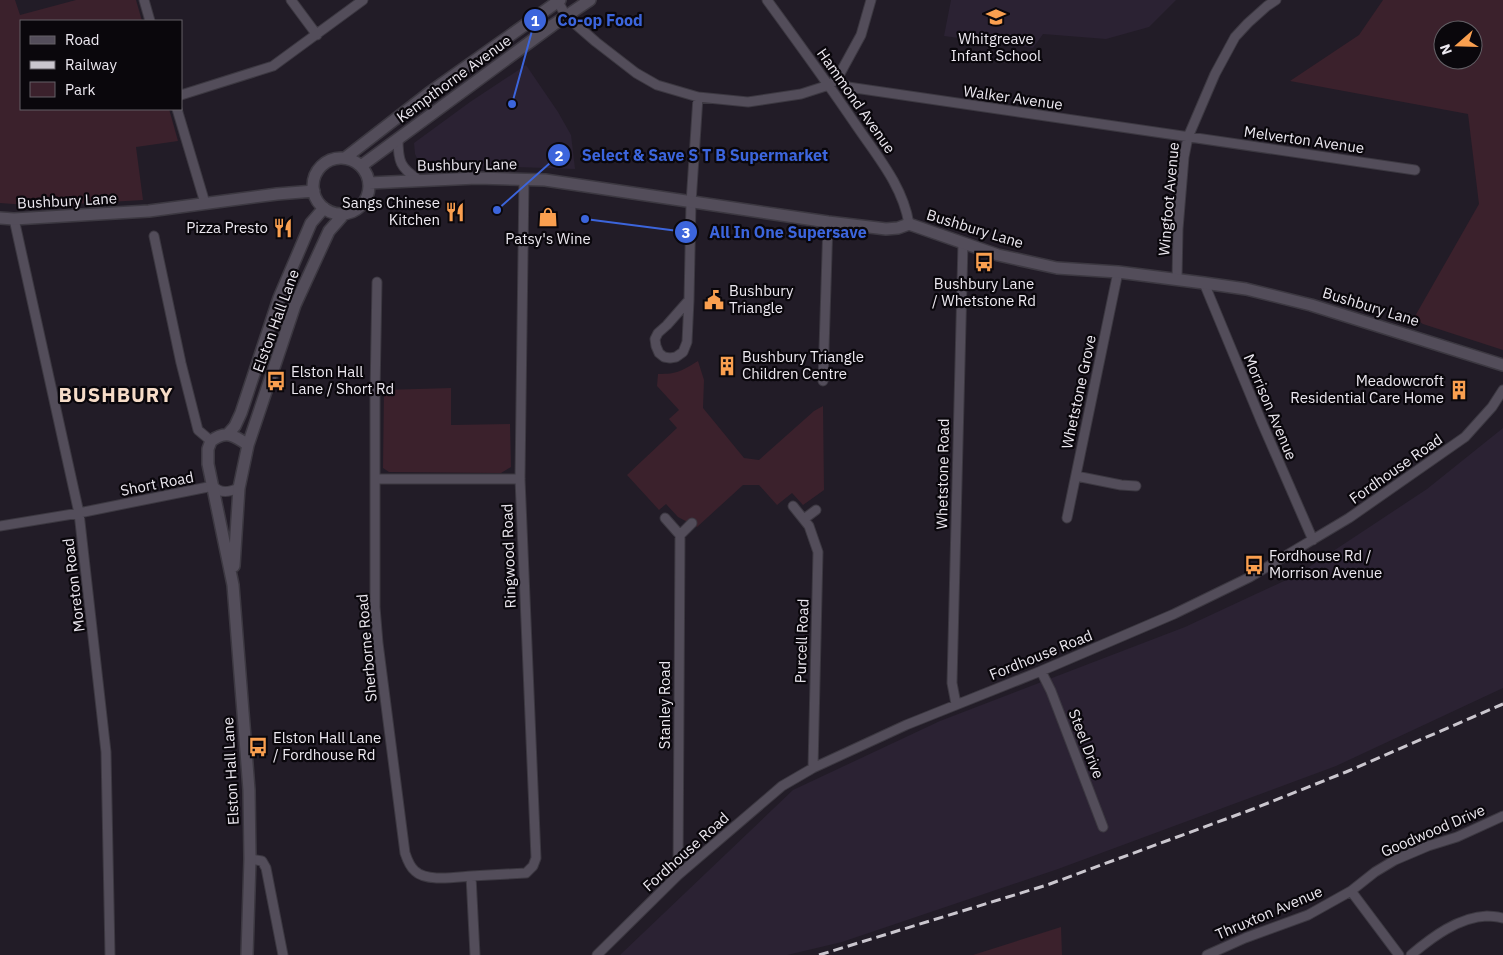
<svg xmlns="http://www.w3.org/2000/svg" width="1503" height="955" font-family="'IBM Plex Sans',sans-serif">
  <rect width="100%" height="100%" fill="#221c27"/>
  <path fill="#2b2233" d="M951,0H1176L1149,27L1106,39L1043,34L1033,48L944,36Z
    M526,65L558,112L571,135L575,169L429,164L418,160L415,154L414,143L470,102Z
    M1503,428V688L1336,766L1058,869L842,942L787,955H620L793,790L940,721L1185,627L1297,575L1427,489Z"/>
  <path fill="#3b212c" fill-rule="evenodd" d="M0,0H15L20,15L76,0H136L142,21H21V109H169L178,141L136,147L143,200L40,206L0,203Z
    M1383,0H1503V350L1423,324L1414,318L1479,204L1468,114L1290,81L1359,35ZM1443,30H1473V60H1443Z
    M698,361L704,380L703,408L744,458L759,460L814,411L823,406L824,490L803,505L792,493L777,505L759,485H743L697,527L678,517L666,504L659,510L627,475L677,428L669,419L679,410L657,386L658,374C678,374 681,371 698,361Z
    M451,388V425L510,424L511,467L501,473L389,472L383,468L384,390Z
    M1061,927L1062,955H973Z"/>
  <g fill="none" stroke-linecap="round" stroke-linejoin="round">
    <defs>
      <path id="minor" d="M144,0L150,21
        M291,0L317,35
        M557,0L566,16L596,42L636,73L657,85L698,97L748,102L801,94L829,85L837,79L861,35L871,0
        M767,0C797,41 827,82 856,125C877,156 903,186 909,224
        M837,79L848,87L1415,170
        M181,95L273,66L363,0
        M177,109L205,203
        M398,139C398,161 400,168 419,180
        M14,219L79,513L106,752L110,955
        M154,236L181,363L198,430L211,441
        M1177,279L1178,229L1184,157L1188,137L1215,74L1235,37L1248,23L1267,6L1276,0
        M377,282L375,393V607L378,643L405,853C407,859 410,867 415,871C426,882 456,877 471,876L475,955
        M1204,283L1262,423L1313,540
        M689,300L667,325L658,333L655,339L656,346L659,353L664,357L670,358L676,357L683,352L687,342L689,300L691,203L698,97
        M823,381L828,222
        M1076,476L1121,485L1136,486
        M375,479H520
        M793,506L809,526L818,552L813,768
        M665,518L680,535L692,523
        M1067,518L1118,272
        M804,519L816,510
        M0,526L79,513L213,486C221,494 229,492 239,488
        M1041,671L1051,691L1103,827
        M956,704L952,683L963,243
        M250,859L262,861L266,868L283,955
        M678,875L680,535
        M471,876L526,873L533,866L536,858L520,479L524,179
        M1351,891L1375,872L1395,860L1428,846L1457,837L1503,816
        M597,955L678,875L782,786L813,768L906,725L1041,671L1174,614L1250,577L1349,518L1465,437L1492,407L1503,390
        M1207,955L1245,938L1308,915L1351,891L1399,955
        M1411,955C1432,937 1459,917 1487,916C1492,916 1498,917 1503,918"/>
      <path id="tertiary" d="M345,158L429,93L560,0
        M313 186a28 28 0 1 1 56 0a28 28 0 1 1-56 0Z
        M361,166L553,25L590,0
        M369,183L477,178L545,180L828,222L886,229L898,228L909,224L998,255L1057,268L1118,272L1204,283L1246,289L1311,305L1503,365
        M0,218L14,219L149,211L277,194L314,191
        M228,434L235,426L241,413L279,298L311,223L324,208
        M234,566L239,488L248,445L295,305L329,231L344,214
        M247,955L250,859L249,790L245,738L233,585L208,464V449L211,441C226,430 234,435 248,445"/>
    </defs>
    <use href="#minor" stroke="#3c3841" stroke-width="11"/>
    <use href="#tertiary" stroke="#3c3841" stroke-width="14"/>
    <use href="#minor" stroke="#534d5a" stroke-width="9"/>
    <use href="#tertiary" stroke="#534d5a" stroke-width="11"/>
    <path stroke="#cac6ce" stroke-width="3" stroke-dasharray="10 5" stroke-linecap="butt" d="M819,955L1047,885L1253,809L1346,772L1503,704"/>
  </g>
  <defs>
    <symbol id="school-bare" viewBox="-9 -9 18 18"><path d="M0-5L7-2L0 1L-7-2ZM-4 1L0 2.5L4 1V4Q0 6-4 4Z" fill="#fa9f4f" stroke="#0a070c" stroke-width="2.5" paint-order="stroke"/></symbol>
    <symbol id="restaurant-bare" viewBox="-9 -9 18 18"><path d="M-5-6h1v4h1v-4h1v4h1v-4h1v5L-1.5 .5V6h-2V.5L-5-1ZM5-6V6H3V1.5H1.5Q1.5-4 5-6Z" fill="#fa9f4f" stroke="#0a070c" stroke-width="2.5" paint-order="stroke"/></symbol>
    <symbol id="shop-bare" viewBox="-9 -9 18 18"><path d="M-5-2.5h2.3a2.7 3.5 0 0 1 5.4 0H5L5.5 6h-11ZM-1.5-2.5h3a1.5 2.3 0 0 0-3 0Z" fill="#fa9f4f" stroke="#0a070c" stroke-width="2.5" paint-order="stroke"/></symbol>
    <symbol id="bus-bare" viewBox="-9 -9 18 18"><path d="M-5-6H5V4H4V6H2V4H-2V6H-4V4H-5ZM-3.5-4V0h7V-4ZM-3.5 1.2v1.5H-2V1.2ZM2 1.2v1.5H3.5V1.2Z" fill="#fa9f4f" stroke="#0a070c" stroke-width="2.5" paint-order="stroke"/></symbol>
    <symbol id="civic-bare" viewBox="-9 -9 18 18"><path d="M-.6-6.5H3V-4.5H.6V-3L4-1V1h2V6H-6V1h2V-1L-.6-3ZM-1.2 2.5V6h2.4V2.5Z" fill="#fa9f4f" stroke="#0a070c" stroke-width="2.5" paint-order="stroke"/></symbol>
    <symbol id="building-bare" viewBox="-9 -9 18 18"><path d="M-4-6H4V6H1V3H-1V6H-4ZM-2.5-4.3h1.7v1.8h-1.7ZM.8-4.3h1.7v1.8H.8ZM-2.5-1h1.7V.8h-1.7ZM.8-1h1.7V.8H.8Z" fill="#fa9f4f" stroke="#0a070c" stroke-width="2.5" paint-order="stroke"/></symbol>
  </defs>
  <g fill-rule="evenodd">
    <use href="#school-bare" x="982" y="3" width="28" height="28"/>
    <use href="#restaurant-bare" x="441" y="198" width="28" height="28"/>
    <use href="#shop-bare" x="534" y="203" width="28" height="28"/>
    <use href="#restaurant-bare" x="269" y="214" width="28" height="28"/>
    <use href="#bus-bare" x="970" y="248" width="28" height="28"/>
    <use href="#civic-bare" x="700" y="286" width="28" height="28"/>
    <use href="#building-bare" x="713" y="352" width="28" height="28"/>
    <use href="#bus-bare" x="262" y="367" width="28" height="28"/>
    <use href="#building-bare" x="1445" y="376" width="28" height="28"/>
    <use href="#bus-bare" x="1240" y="551" width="28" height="28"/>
    <use href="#bus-bare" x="244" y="733" width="28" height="28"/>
  </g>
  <g text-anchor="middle" stroke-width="4.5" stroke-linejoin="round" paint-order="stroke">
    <g font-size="15" fill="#ece8f0" stroke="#0a070c" text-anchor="start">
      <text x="996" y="44" text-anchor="middle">Whitgreave<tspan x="996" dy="17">Infant School</tspan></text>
      <text x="440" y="208" text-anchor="end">Sangs Chinese<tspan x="440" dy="17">Kitchen</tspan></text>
      <text x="268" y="233" text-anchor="end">Pizza Presto</text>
      <text x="548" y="244" text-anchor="middle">Patsy's Wine</text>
      <text x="984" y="289" text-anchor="middle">Bushbury Lane<tspan x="984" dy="17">/ Whetstone Rd</tspan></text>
      <text x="729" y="296">Bushbury<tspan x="729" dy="17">Triangle</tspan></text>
      <text x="742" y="362">Bushbury Triangle<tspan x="742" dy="17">Children Centre</tspan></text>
      <text x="291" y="377">Elston Hall<tspan x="291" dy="17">Lane / Short Rd</tspan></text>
      <text x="1444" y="386" text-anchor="end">Meadowcroft<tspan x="1444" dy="17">Residential Care Home</tspan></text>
      <text x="1269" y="561">Fordhouse Rd /<tspan x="1269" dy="17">Morrison Avenue</tspan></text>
      <text x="273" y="743">Elston Hall Lane<tspan x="273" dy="17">/ Fordhouse Rd</tspan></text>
    </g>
    <g font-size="15" fill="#ece8f0" stroke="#0a070c">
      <text transform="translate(454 79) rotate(-36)" y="5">Kempthorne Avenue</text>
      <text transform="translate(1013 98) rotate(8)" y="5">Walker Avenue</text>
      <text transform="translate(856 101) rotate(55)" y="5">Hammond Avenue</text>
      <text transform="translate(1304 140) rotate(8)" y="5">Melverton Avenue</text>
      <text transform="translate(467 165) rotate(-1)" y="5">Bushbury Lane</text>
      <text transform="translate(1169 199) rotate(-85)" y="5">Wingfoot Avenue</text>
      <text transform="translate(67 201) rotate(-3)" y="5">Bushbury Lane</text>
      <text transform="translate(975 229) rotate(17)" y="5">Bushbury Lane</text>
      <text transform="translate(1371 307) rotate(17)" y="5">Bushbury Lane</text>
      <text transform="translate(276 321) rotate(-70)" y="5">Elston Hall Lane</text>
      <text transform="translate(1079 392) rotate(-78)" y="5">Whetstone Grove</text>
      <text transform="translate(1270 407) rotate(67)" y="5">Morrison Avenue</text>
      <text transform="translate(1396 469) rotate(-35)" y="5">Fordhouse Road</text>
      <text transform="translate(943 474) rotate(-89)" y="5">Whetstone Road</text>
      <text transform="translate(157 484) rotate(-11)" y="5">Short Road</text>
      <text transform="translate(509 556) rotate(-92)" y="5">Ringwood Road</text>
      <text transform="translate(74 585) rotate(-97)" y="5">Moreton Road</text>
      <text transform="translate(802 641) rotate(-88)" y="5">Purcell Road</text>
      <text transform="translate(367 648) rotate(-95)" y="5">Sherborne Road</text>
      <text transform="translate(1041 655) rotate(-22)" y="5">Fordhouse Road</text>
      <text transform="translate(665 705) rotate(-90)" y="5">Stanley Road</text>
      <text transform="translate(1086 744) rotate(69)" y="5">Steel Drive</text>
      <text transform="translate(231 771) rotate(-93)" y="5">Elston Hall Lane</text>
      <text transform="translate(1433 831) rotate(-23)" y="5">Goodwood Drive</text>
      <text transform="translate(686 852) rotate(-42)" y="5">Fordhouse Road</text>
      <text transform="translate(1269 913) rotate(-23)" y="5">Thruxton Avenue</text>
    </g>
    <g font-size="20" font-weight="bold" letter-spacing="1" fill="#f6dcc8" stroke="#0a070c">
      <text x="116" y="402">BUSHBURY</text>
    </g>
  </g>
  <path fill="none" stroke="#3c65dc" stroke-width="2" d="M512 104L535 20M497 210L559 155M585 219L686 232"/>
  <g fill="#3c65dc" stroke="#0a070c" stroke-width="2">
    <circle cx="512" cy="104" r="5"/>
    <circle cx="497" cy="210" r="5"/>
    <circle cx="585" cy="219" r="5"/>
    <circle cx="535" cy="20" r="12"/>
    <circle cx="559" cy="155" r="12"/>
    <circle cx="686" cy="232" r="12"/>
  </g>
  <g font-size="15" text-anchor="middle" font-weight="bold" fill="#fff">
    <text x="535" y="26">1</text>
    <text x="559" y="161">2</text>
    <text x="686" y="238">3</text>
  </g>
  <g font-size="16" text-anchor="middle" font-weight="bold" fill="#3c65dc" stroke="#0a070c" stroke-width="4.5" stroke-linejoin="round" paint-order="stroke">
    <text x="600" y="26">Co-op Food</text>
    <text x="705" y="161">Select &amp; Save S T B Supermarket</text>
    <text x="788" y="238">All In One Supersave</text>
  </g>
  <rect x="20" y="20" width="162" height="90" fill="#0a070c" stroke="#646167"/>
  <rect x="30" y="36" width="25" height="8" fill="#534d5a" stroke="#646167"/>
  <text x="65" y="45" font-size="15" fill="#ece8f0">Road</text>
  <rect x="30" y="61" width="25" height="8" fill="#cac6ce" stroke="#646167"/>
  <text x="65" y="70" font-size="15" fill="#ece8f0">Railway</text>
  <rect x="30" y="82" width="25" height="15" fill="#3b212c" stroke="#646167"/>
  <text x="65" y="95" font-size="15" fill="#ece8f0">Park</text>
  <g transform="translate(1458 45) rotate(250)"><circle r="24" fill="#0a070c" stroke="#646167"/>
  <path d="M0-4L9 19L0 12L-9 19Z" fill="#fa9f4f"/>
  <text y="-8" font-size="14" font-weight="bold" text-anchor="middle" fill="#ece8f0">N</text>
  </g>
</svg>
